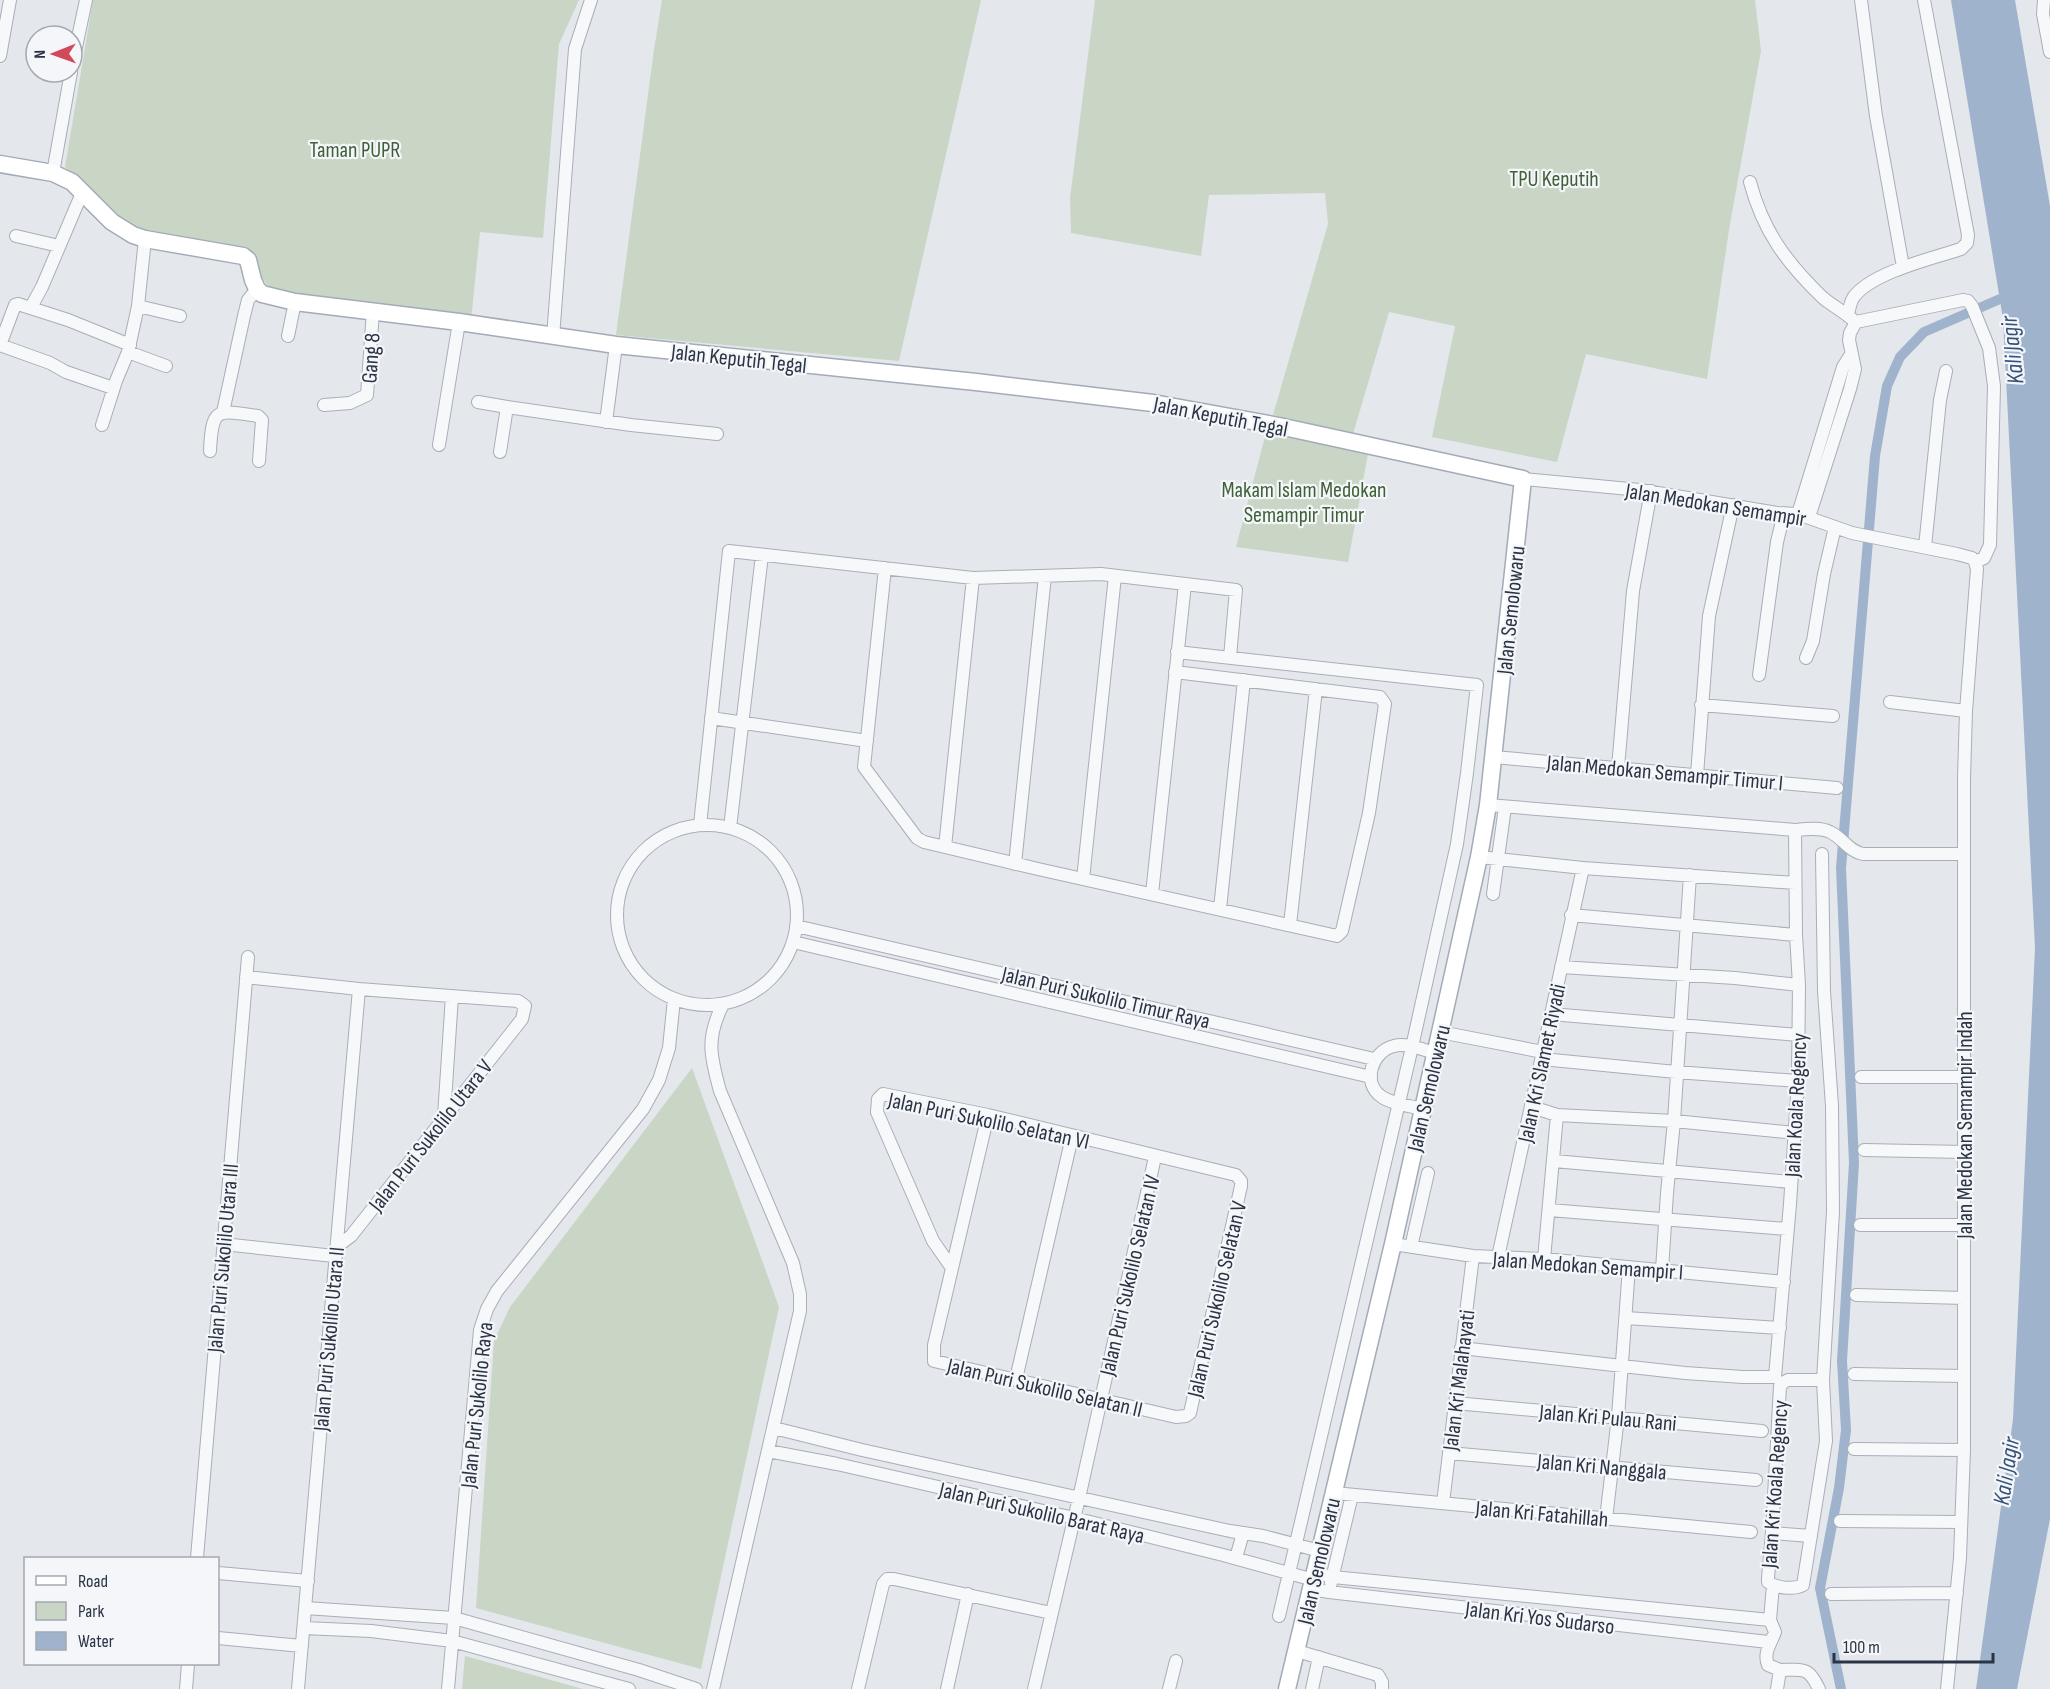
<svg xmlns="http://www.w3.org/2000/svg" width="2050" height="1689" font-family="'Sofia Sans Condensed',sans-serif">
  <rect width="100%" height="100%" fill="#e4e7ec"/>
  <path fill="#c9d6c5" d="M93,0H579L559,44L543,238L480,232L471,321L272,292L244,252L130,226L65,167Z
    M662,0H981L899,361L616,335L654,50Z
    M1095,0H1755L1761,51L1729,230L1707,379L1586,354L1557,462L1432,437L1455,326L1389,312L1353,434L1273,415L1328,224L1325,193L1209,195L1201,256L1071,233L1070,198Z
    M1267,429L1368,454L1348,562L1236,547Z
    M692,1068L779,1307L701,1669L476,1608L494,1341L510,1307Z
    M465,1656L583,1689H462Z"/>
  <path fill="#9fb4cc" d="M1951,0H2015L2050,206V1519L2017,1689H1976L2013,1419L2035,948L2003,319Z"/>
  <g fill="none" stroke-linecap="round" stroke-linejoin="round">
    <path stroke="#9fb4cc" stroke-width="10" d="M1841,1689L1820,1588L1839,1488L1846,1430L1842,1361L1854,1163L1841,868L1875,456L1887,386L1900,357L1924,332L2000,299"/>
    <defs>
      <path id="minor" d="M1861,0L1876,116L1903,267
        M2044,0L2043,14L2050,52
        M0,56L10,0
        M72,66L86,0
        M53,173L71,72
        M1750,182C1763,231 1786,262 1822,297C1831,305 1843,311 1852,319
        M16,236L59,246
        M138,306L180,316
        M31,307L42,287L82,193
        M1848,316C1849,310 1850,303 1853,298C1870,273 1933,258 1961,249L1967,243L1968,235L1924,0
        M1856,322L1963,300L1968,301L1972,306L1989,348L1994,386L1990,545L1984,558L1975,562
        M288,336L295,302
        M553,337L575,49L591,0
        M0,345L15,305L18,304L68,320L130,345
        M0,345L50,363L66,372L113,388
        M128,352L166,366
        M478,402L507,407
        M324,405L350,403L367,395L373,311
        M223,412L244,316L248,300L257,289
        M606,422L616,345
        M102,425L116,381L128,352L138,306L145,239
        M439,445L459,322
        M210,451C212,406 217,410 258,416L262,420L259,461
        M500,452L507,407L631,425L717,434
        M1523,479L1640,490L1777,513L1798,514L1852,533L1957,554L1972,558L1975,562
        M1798,514L1843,367L1850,356
        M1809,517L1850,389L1855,369L1849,340L1850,333L1856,322
        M1925,547L1940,400L1946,371
        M885,568L864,767L917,838L924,842L1038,869L1337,936L1342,931L1369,813L1385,704L1380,697L1175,672
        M1177,652L1477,685L1467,773L1457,844L1412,1047L1279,1616
        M1806,658L1813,641L1824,574L1835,527
        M1759,675L1777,542L1784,513
        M1890,702L1966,711
        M1701,705L1833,716
        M711,718L867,741
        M1494,757L1837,788
        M1618,768L1633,591L1651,491
        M1697,775L1709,616L1733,505
        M1488,805L1795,830C1806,829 1820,827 1830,832C1843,838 1848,851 1863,854H1963
        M617 915a90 90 0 1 1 180 0a90 90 0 1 1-180 0Z
        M700,825L729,551L973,578L1101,574L1236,590L1230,657
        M730,828L762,555
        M945,847L973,578
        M1822,854L1824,991L1832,1106L1833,1212L1823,1380L1826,1441L1803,1585C1794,1590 1776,1588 1768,1582V1578L1772,1533L1780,1386L1784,1382L1788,1380H1823
        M1479,857L1583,868L1795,883
        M1015,864L1045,576
        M1083,879L1115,576
        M1152,894L1185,584
        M1493,894L1505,807
        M1220,909L1244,680
        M1571,915L1796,935
        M1290,925L1316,689
        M796,926L1374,1059
        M793,942L1371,1077
        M1561,967L1735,978L1799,985
        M246,977L359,989L518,1001L525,1006L522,1019L351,1236L336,1247
        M1551,1014L1798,1035
        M1440,1032L1543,1052
        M1542,1059L1676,1072L1798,1081
        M1861,1077H1964
        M1532,1107L1557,1115L1544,1259
        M1423,1109C1411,1106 1392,1104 1382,1097C1361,1083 1372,1051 1394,1046C1406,1042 1423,1050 1435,1053
        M1557,1115L1674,1121L1795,1133
        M444,1116L452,996
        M1864,1150L1965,1152
        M1554,1161L1791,1182
        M1549,1210L1787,1229
        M1860,1225H1965
        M223,1244L334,1256
        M1393,1244L1473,1256L1544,1259L1784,1282
        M1411,1247L1428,1173
        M1498,1257L1583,868
        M952,1268L933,1241L877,1112L878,1099L883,1094L988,1115L1236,1175L1241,1181V1186L1190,1413L1186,1416L1176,1417L934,1361V1345L988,1115
        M1662,1270L1667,1193L1674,1121L1690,875
        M1856,1295L1964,1298
        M1626,1318L1780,1328
        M1461,1348L1685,1373L1743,1377H1775L1790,1204L1798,1081L1799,985L1796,935L1795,830
        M1854,1374L1964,1376
        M1016,1379L1072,1137
        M1455,1403L1762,1431
        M774,1428L862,1450L1230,1531L1263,1536L1320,1551
        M1854,1449L1964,1450
        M768,1451L837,1464L1074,1518L1223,1555L1314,1580
        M1449,1453L1756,1480
        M1334,1493L1751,1532
        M1443,1503L1473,1256
        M1606,1519L1618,1417L1629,1267
        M1840,1521L1961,1522
        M1772,1533L1811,1536
        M197,1558L248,957
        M1236,1558L1243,1533
        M218,1573L308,1581
        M1315,1573L1333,1577L1770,1620
        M1331,1583L1352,1495
        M1773,1585L1770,1620L1775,1632C1771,1643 1763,1653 1768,1665L1780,1670L1777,1689
        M1312,1589L1329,1592L1768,1642
        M1831,1594L1957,1593
        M305,1608L454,1618L639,1670L696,1689
        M304,1628L371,1631L452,1641L629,1689
        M218,1638L302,1646
        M1297,1651L1378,1675L1382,1682V1689
        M1780,1670C1804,1670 1808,1666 1819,1689
        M186,1689L188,1664
        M298,1689L359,989
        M448,1689L480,1330L487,1309L497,1291L643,1109L659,1080L669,1048L674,999
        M713,1689L800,1311V1294L793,1263L720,1091C710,1055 706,1038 723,1004
        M858,1689L883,1584L887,1579H894L1051,1613
        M947,1689L968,1594
        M1034,1689L1079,1498L1155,1157
        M1169,1689L1176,1661
        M1312,1689L1319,1657
        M1947,1689L1960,1558L1964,1450V778L1966,711L1977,569L1975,562"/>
      <path id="major" d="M0,164L53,173L72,182L112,222L133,235L145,239L243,256L248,260L253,280L257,289L262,294L295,302L459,322L616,345L976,382L1153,403L1279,426L1523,479L1488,805L1479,857L1393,1244L1287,1689"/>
    </defs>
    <use href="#minor" stroke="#a9aeb7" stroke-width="14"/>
    <use href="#major" stroke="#a3abb8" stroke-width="19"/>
    <use href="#minor" stroke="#f7f8fa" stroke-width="12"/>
    <use href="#major" stroke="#fff" stroke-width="16"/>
  </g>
  <g text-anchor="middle" stroke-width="4.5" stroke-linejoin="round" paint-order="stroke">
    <g font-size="22" fill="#3f6138" stroke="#f4f6f9">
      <text x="355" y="157">Taman PUPR</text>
      <text x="1554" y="186">TPU Keputih</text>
      <text x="1304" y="497">Makam Islam Medokan<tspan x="1304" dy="25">Semampir Timur</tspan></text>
    </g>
    <g font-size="22" fill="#2b3445" stroke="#f4f6f9">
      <text transform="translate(370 358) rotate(-86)" y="8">Gang 8</text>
      <text transform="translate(739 358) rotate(6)" y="8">Jalan Keputih Tegal</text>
      <text transform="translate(1221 416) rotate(11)" y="8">Jalan Keputih Tegal</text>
      <text transform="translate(1716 504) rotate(9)" y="8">Jalan Medokan Semampir</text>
      <text transform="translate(1510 610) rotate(-84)" y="8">Jalan Semolowaru</text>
      <text transform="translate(1665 772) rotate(5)" y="8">Jalan Medokan Semampir Timur I</text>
      <text transform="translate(1106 997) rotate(13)" y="8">Jalan Puri Sukolilo Timur Raya</text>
      <text transform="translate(1541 1063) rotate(-78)" y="8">Jalan Kri Slamet Riyadi</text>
      <text transform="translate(1428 1088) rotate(-77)" y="8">Jalan Semolowaru</text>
      <text transform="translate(1795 1105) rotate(-87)" y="8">Jalan Koala Regency</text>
      <text transform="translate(989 1120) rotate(12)" y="8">Jalan Puri Sukolilo Selatan VI</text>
      <text transform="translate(1964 1125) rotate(-90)" y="8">Jalan Medokan Semampir Indah</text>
      <text transform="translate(430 1135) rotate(-52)" y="8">Jalan Puri Sukolilo Utara V</text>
      <text transform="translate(222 1258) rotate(-85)" y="8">Jalan Puri Sukolilo Utara III</text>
      <text transform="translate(1588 1265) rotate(4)" y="8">Jalan Medokan Semampir I</text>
      <text transform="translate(1129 1275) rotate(-77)" y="8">Jalan Puri Sukolilo Selatan IV</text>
      <text transform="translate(1216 1299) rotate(-77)" y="8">Jalan Puri Sukolilo Selatan V</text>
      <text transform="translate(328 1339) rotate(-85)" y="8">Jalan Puri Sukolilo Utara II</text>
      <text transform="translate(1458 1380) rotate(-83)" y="8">Jalan Kri Malahayati</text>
      <text transform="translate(1045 1387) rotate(13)" y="8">Jalan Puri Sukolilo Selatan II</text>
      <text transform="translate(476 1405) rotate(-84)" y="8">Jalan Puri Sukolilo Raya</text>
      <text transform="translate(1608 1417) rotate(5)" y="8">Jalan Kri Pulau Rani</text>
      <text transform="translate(1602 1466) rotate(5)" y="8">Jalan Kri Nanggala</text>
      <text transform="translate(1774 1484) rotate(-86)" y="8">Jalan Kri Koala Regency</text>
      <text transform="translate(1042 1512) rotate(13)" y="8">Jalan Puri Sukolilo Barat Raya</text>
      <text transform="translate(1542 1513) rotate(5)" y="8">Jalan Kri Fatahillah</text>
      <text transform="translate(1318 1561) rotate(-77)" y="8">Jalan Semolowaru</text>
      <text transform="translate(1540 1617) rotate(7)" y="8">Jalan Kri Yos Sudarso</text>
    </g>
    <g font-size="24" font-style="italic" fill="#34527a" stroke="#f4f6f9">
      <text transform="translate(2012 350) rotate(-96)" y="8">Kali Jagir</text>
      <text transform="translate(2006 1471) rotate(-81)" y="8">Kali Jagir</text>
    </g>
  </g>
  <rect x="24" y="1557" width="195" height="108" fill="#f4f6f9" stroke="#a4a8b1" stroke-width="1.5"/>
  <rect x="36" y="1576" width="30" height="9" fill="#ffffff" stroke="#a4a8b1" stroke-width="1.5"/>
  <text x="78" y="1587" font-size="18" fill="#2b3445">Road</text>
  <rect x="36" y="1602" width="30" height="18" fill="#c9d6c5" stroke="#a4a8b1" stroke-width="1.5"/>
  <text x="78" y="1617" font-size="18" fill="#2b3445">Park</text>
  <rect x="36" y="1632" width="30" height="18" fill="#9fb4cc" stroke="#a4a8b1" stroke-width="1.5"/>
  <text x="78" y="1647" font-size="18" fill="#2b3445">Water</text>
  <g transform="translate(54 54) rotate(269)"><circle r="28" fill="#f4f6f9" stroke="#a4a8b1" stroke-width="1.5"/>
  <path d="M0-4.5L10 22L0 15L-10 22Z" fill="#d1495b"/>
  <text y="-9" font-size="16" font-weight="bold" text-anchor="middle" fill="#2b3445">N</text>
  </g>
  <path d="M1834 1653v9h159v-9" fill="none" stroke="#2b3445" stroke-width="3"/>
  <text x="1843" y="1653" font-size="18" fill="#2b3445" stroke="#f4f6f9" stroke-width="4.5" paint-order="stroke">100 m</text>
</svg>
